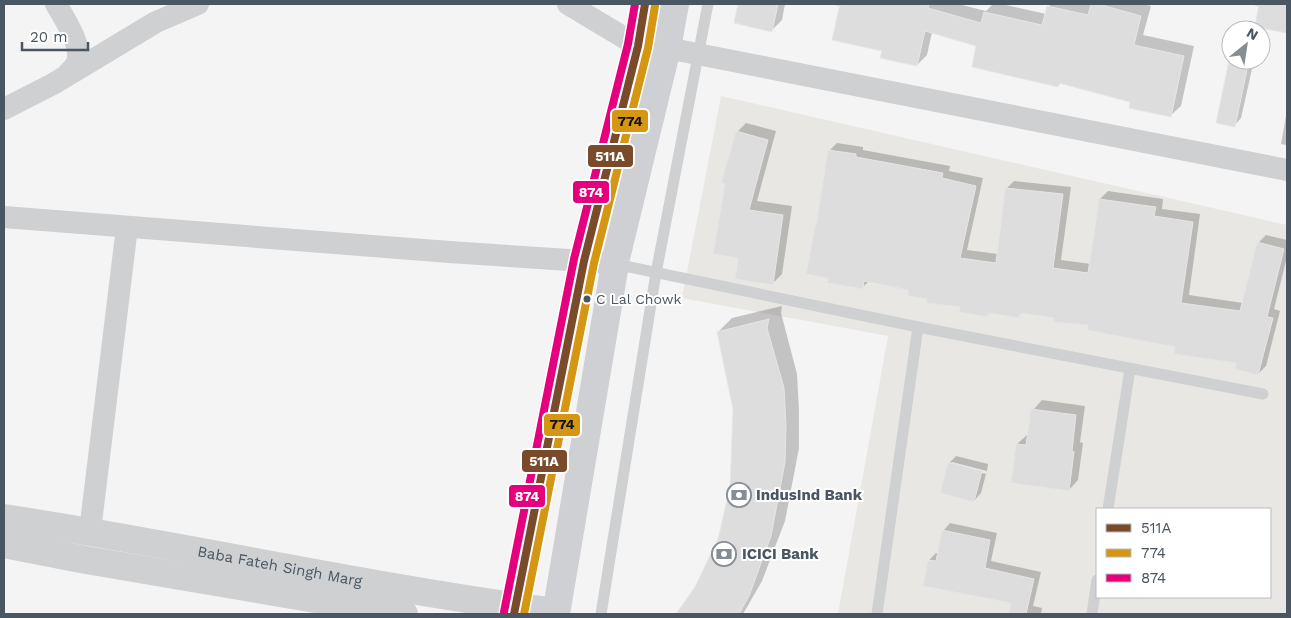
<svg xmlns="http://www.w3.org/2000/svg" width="1291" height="618" font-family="'Work Sans',sans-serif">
  <rect width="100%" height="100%" fill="#f4f4f4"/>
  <path fill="#e8e7e3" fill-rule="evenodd" d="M721,96L1287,225V614H838L888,336L682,298ZM1097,509H1270V597H1097Z"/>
  <path fill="#0003" d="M739,4H785L782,20L772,30L735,22Z
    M830,4H958L986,11L993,4H1002L1046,14L1048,7L1051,4H1144L1151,6L1143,35L1194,46L1181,106L1170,116L1132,101L1062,82L1058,86L978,45L932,32L927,55L917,65L841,6Z
    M1247,4H1287V32L1256,26L1260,6Z
    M1232,60H1254L1241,118L1234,126L1230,62Z
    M1287,110V145L1281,144Z
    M746,123L776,131L757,201L792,206L782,274L773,283L739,257L737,132Z
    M837,143L863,147V150L950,166L949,171L983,178L967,250L998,254L1006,189L1014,181L1071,187L1061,260L1091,264L1100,199L1108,191L1163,199L1162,209L1200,214L1189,295L1243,303L1258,243L1266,235L1287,240V257L1274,309L1280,311L1266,366L1258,374L1238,362L1090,324L1023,312L1018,316L991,312L988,315L928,298L910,289L869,281L862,288L830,277L816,227L829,151Z
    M782,306L781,313L797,374L799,411V448L785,521L762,581L743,614H678L696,587L719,540L731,489L735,409L718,332L732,318Z
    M1042,400L1085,406L1080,442L1083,443L1078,480L1069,490L1012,482L1017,444L1027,435H1029L1033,410Z
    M956,456L988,464L987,471L952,462V465L986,474L981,493L974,501L949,463Z
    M950,523L997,533L991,561L1041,572L1033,606L1042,608L1041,614H1010L1013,602L929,560L936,553H938L943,531Z"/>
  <path fill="#ddddde" stroke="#e5e6e7" d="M738,4H778L772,32L734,23Z
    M840,4H929L928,8L981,23L984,12L1042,25L1047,6L1088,15L1091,4H1098L1141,16L1134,45L1184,56L1171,117L1129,108L1130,102L1059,83L1058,87L972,67L976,46L925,31L917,66L880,58L882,51L832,40Z
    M1259,4H1287V33L1255,27Z
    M1229,61L1248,65L1235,127L1216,123Z
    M736,131L768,140L749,210L783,215L773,285L735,279L738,258L713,254L725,184L721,183Z
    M828,150L856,154V157L943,173L942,178L976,186L960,258L996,263L1005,188L1063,194L1053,268L1088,273L1099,199L1156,207L1154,216L1193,222L1181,303L1240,311L1257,242L1284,249L1267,317L1273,318L1258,375L1235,369L1236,363L1174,354L1175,347L1087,330L1088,325L1054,322V318L1020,313L1019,318L988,313V317L959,312L960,307L926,303L927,299L908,296V290L864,281L863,289L827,283L828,278L806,274L815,226H816Z
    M769,319L767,328L784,388L786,425L785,462L771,536L749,596L739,614H676L695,587L718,539L730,488L733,409L717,332Z
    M1031,409L1076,415L1072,451L1074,452L1069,491L1011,483L1016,444L1026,445Z
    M948,462L982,471L974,502L940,493Z
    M942,530L990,540L985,568L1034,579L1026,614H1009L1011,603L923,586L928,560L936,561Z"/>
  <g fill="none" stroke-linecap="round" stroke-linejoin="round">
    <path stroke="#ced0d2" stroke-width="11" d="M615,264L918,327L1263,394
      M1108,509L1130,369
      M601,614L656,273L708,4
      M877,614L918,327
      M1092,614L1097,580"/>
    <path stroke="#ced0d2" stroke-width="22" d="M56,4C64,18 83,46 77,62C75,67 70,71 67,75
      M568,4L638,46
      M667,48L1287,170
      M4,109L53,84L156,22L198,4
      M4,217L449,252L584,261L615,264
      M90,531L127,227"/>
    <g stroke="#ced0d2" stroke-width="28">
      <path id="s1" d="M4,518C189,546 371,588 556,612"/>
      <path d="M4,544L86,560L404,614"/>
    </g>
    <path stroke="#ced0d4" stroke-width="28" d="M514,614L584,261L638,46L645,4
      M556,614L616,258L667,48L675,4"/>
    <defs>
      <path id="bus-1" d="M514,614L584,261L638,46L645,4"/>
      <path id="bus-2" d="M524,614L594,263L648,48L655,6"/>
      <path id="bus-3" d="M504,612L574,259L628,44L635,4"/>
    </defs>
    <use href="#bus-1" stroke="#fff" stroke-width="11"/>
    <use href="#bus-2" stroke="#fff" stroke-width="11"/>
    <use href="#bus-3" stroke="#fff" stroke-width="11"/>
    <use href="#bus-1" stroke="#7a4b2a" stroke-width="8"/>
    <use href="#bus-2" stroke="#d49613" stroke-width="8"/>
    <use href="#bus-3" stroke="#e5007d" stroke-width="8"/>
  </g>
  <defs>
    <symbol id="bank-ring" viewBox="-11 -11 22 22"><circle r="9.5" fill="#fff" stroke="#868d94" stroke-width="1.5"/><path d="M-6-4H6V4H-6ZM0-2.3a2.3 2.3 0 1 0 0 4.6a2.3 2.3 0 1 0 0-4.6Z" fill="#868d94"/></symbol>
  </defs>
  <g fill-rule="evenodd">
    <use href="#bank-ring" x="725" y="481" width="28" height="28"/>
    <use href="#bank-ring" x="710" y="540" width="28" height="28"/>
  </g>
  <circle fill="#4a5661" stroke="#fff" stroke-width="2" cx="587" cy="299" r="4.5"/>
  <g text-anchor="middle" stroke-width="4" stroke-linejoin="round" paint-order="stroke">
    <g font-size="14" fill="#4a5661" stroke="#fff" text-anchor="start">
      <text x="596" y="304">C Lal Chowk</text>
    </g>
    <g font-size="15" font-weight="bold" fill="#4a5661" stroke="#fff" text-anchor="start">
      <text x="756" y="500">IndusInd Bank</text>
      <text x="742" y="559">ICICI Bank</text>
    </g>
    <g font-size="15" fill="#4a5661" stroke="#fff">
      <text dy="5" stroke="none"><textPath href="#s1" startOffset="280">Baba Fateh Singh Marg</textPath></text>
    </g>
  </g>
  <g stroke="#fff" stroke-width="2">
    <rect x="611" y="109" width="38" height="24" rx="5" fill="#d49613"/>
    <rect x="587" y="144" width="47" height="24" rx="5" fill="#7a4b2a"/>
    <rect x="572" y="180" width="38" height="24" rx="5" fill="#e5007d"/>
    <rect x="543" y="413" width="38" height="24" rx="5" fill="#d49613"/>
    <rect x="521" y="449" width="47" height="24" rx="5" fill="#7a4b2a"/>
    <rect x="508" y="484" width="38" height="24" rx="5" fill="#e5007d"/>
  </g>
  <g font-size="14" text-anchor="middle" font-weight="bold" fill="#fff">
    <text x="610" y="161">511A</text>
    <text x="591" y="197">874</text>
    <text x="544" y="466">511A</text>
    <text x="527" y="501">874</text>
  </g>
  <g font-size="14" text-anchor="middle" font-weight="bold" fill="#111">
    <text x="630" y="126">774</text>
    <text x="562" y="429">774</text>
  </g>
  <rect width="1291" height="618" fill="none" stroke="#4a5661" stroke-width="10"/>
  <rect x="1096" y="508" width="175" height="90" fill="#ffffff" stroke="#b7bbc0"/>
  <rect x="1106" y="524" width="25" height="8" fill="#7a4b2a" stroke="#b7bbc0"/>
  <text x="1141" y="533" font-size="15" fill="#4a5661">511A</text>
  <rect x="1106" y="549" width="25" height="8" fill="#d49613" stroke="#b7bbc0"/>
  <text x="1141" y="558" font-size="15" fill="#4a5661">774</text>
  <rect x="1106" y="574" width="25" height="8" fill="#e5007d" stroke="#b7bbc0"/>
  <text x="1141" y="583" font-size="15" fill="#4a5661">874</text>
  <g transform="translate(1246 45) rotate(30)"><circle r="24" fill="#ffffff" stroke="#b7bbc0"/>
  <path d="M0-4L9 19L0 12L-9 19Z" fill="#868d94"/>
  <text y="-8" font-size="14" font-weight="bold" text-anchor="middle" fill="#4a5661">N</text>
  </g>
  <path d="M22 42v8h66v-8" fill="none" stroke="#4a5661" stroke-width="2.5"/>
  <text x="30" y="42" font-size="15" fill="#4a5661" stroke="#ffffff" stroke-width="4" paint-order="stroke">20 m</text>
</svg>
